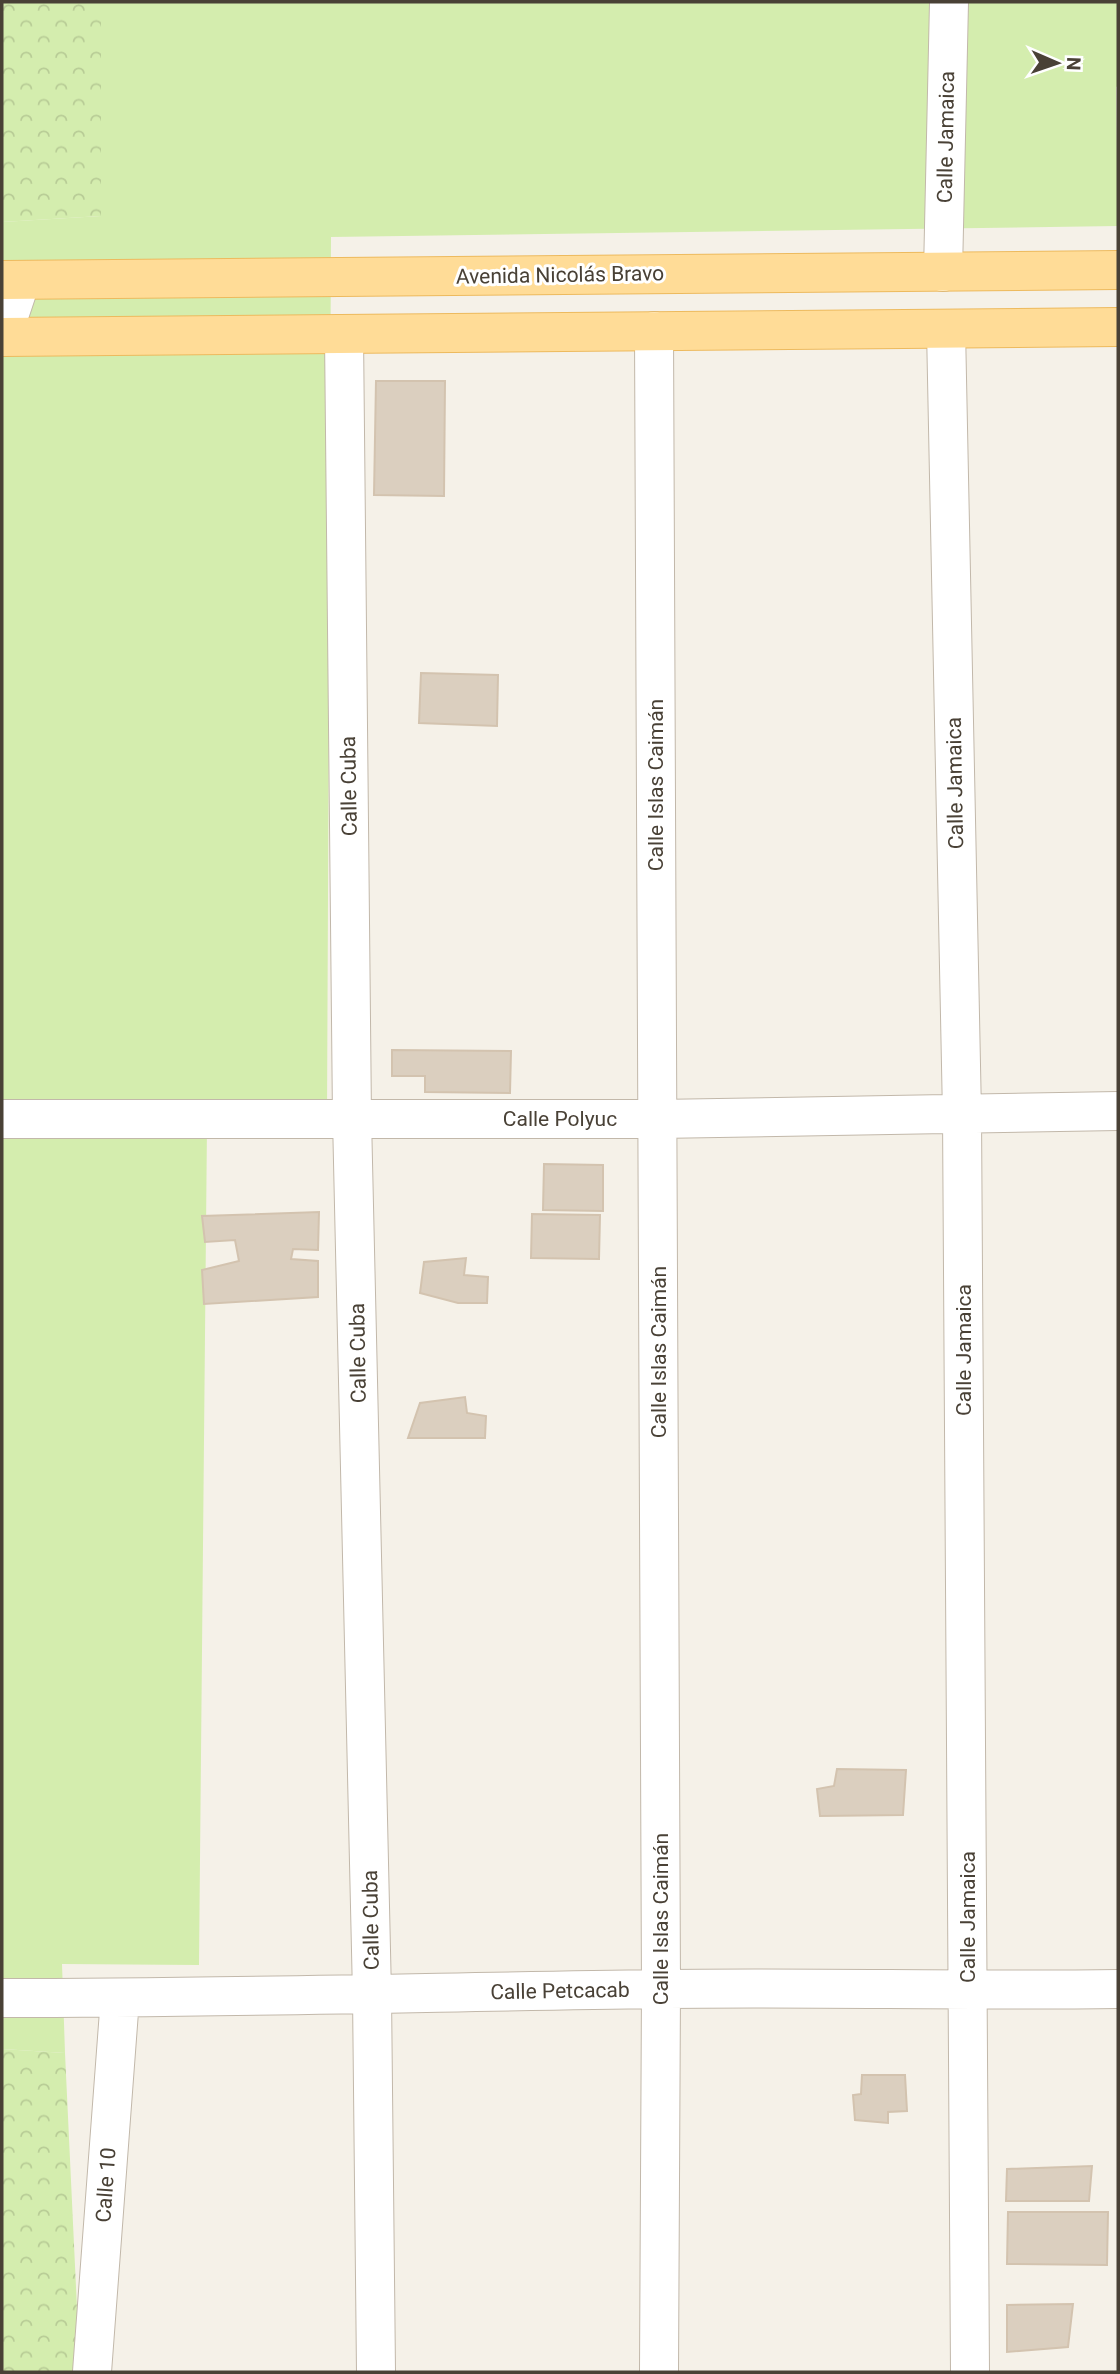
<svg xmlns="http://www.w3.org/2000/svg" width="1120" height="2374" font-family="Roboto,sans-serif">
  <defs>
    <pattern id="forest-crowns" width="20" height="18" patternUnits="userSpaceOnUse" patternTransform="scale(1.75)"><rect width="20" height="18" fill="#d4edae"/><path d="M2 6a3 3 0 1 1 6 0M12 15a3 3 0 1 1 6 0" fill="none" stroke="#b8cc96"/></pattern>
  </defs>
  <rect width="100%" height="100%" fill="#f5f1e8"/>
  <path fill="#d4edae" d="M101,2H1118V86L1116,87L1118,226L331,237L327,1117L207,1125L199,1965L62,1964L65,2053L2,2049V222L101,216Z"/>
  <path fill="url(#forest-crowns)" d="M2,2H101V216L2,222Z
    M2,2049L65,2053L80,2372H2Z"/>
  <path fill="#dbcfbf" stroke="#d3c3af" stroke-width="2" d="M376,381H445L444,496L374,495Z
    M421,673L498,675L497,726L419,723Z
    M392,1050L511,1051L510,1093L425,1092V1076H392Z
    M544,1164L603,1165V1211L543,1210Z
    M319,1212L318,1250L293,1249L291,1259L318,1261V1297L204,1304L202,1270L239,1261L235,1240L205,1242L202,1216Z
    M532,1214L600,1215L599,1259L531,1258Z
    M466,1258L464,1275L488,1277L487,1303H458L420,1293L424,1262Z
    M465,1397L467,1413L486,1416L485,1438H408L420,1403Z
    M837,1769L906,1770L903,1815L820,1816L817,1789L834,1786Z
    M862,2075H905L907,2111L888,2112V2123L855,2120L853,2095L861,2094Z
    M1092,2166L1089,2201H1006L1007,2169Z
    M1008,2212H1108L1107,2265L1007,2264Z
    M1073,2304L1068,2347L1007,2352V2305Z"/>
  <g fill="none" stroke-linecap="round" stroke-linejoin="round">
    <defs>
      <path id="minor" d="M943,272L949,2
        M946,329L962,1114L970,2372
        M654,331L661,1989L659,2372
        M344,334L352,1118L372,1994L376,2372
        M2,337L21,280
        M2,1119H658L1118,1111
        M2,1998C221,1998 439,1992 658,1989C812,1987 965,1991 1118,1989
        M92,2372L120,1998"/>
      <path id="major" d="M2,280L1118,270
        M2,337L1118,327"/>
    </defs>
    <use href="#minor" stroke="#c2b8aa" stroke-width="40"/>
    <use href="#major" stroke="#edba5e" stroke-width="40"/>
    <use href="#minor" stroke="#fff" stroke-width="38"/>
    <use href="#major" stroke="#ffdc97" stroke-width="38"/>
  </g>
  <g text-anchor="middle" stroke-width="6" stroke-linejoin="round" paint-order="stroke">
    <g font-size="21" fill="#494136" stroke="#fff">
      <text transform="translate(946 137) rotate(-89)" y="7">Calle Jamaica</text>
      <text transform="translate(560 275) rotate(-1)" y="7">Avenida Nicolás Bravo</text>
      <text transform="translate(955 783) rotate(-91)" y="7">Calle Jamaica</text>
      <text transform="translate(656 785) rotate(-90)" y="7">Calle Islas Caimán</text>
      <text transform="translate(349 786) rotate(-91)" y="7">Calle Cuba</text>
      <text x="560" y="1126">Calle Polyuc</text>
      <text transform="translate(964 1350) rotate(-90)" y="7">Calle Jamaica</text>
      <text transform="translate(659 1352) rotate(-90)" y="7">Calle Islas Caimán</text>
      <text transform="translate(358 1353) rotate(-91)" y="7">Calle Cuba</text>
      <text transform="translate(968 1917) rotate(-90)" y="7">Calle Jamaica</text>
      <text transform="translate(661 1919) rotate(-90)" y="7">Calle Islas Caimán</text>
      <text transform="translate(371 1920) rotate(-91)" y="7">Calle Cuba</text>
      <text transform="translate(560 1991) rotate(-1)" y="7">Calle Petcacab</text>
      <text transform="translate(106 2185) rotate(-86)" y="7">Calle 10</text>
    </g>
  </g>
  <rect width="1120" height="2374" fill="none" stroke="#494136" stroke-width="7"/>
  <g transform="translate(1057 63) rotate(92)" stroke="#ffffff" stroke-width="5" paint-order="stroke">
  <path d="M0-5L12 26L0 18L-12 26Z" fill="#494136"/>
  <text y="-10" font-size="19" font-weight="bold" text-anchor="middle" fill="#494136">N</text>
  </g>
</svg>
